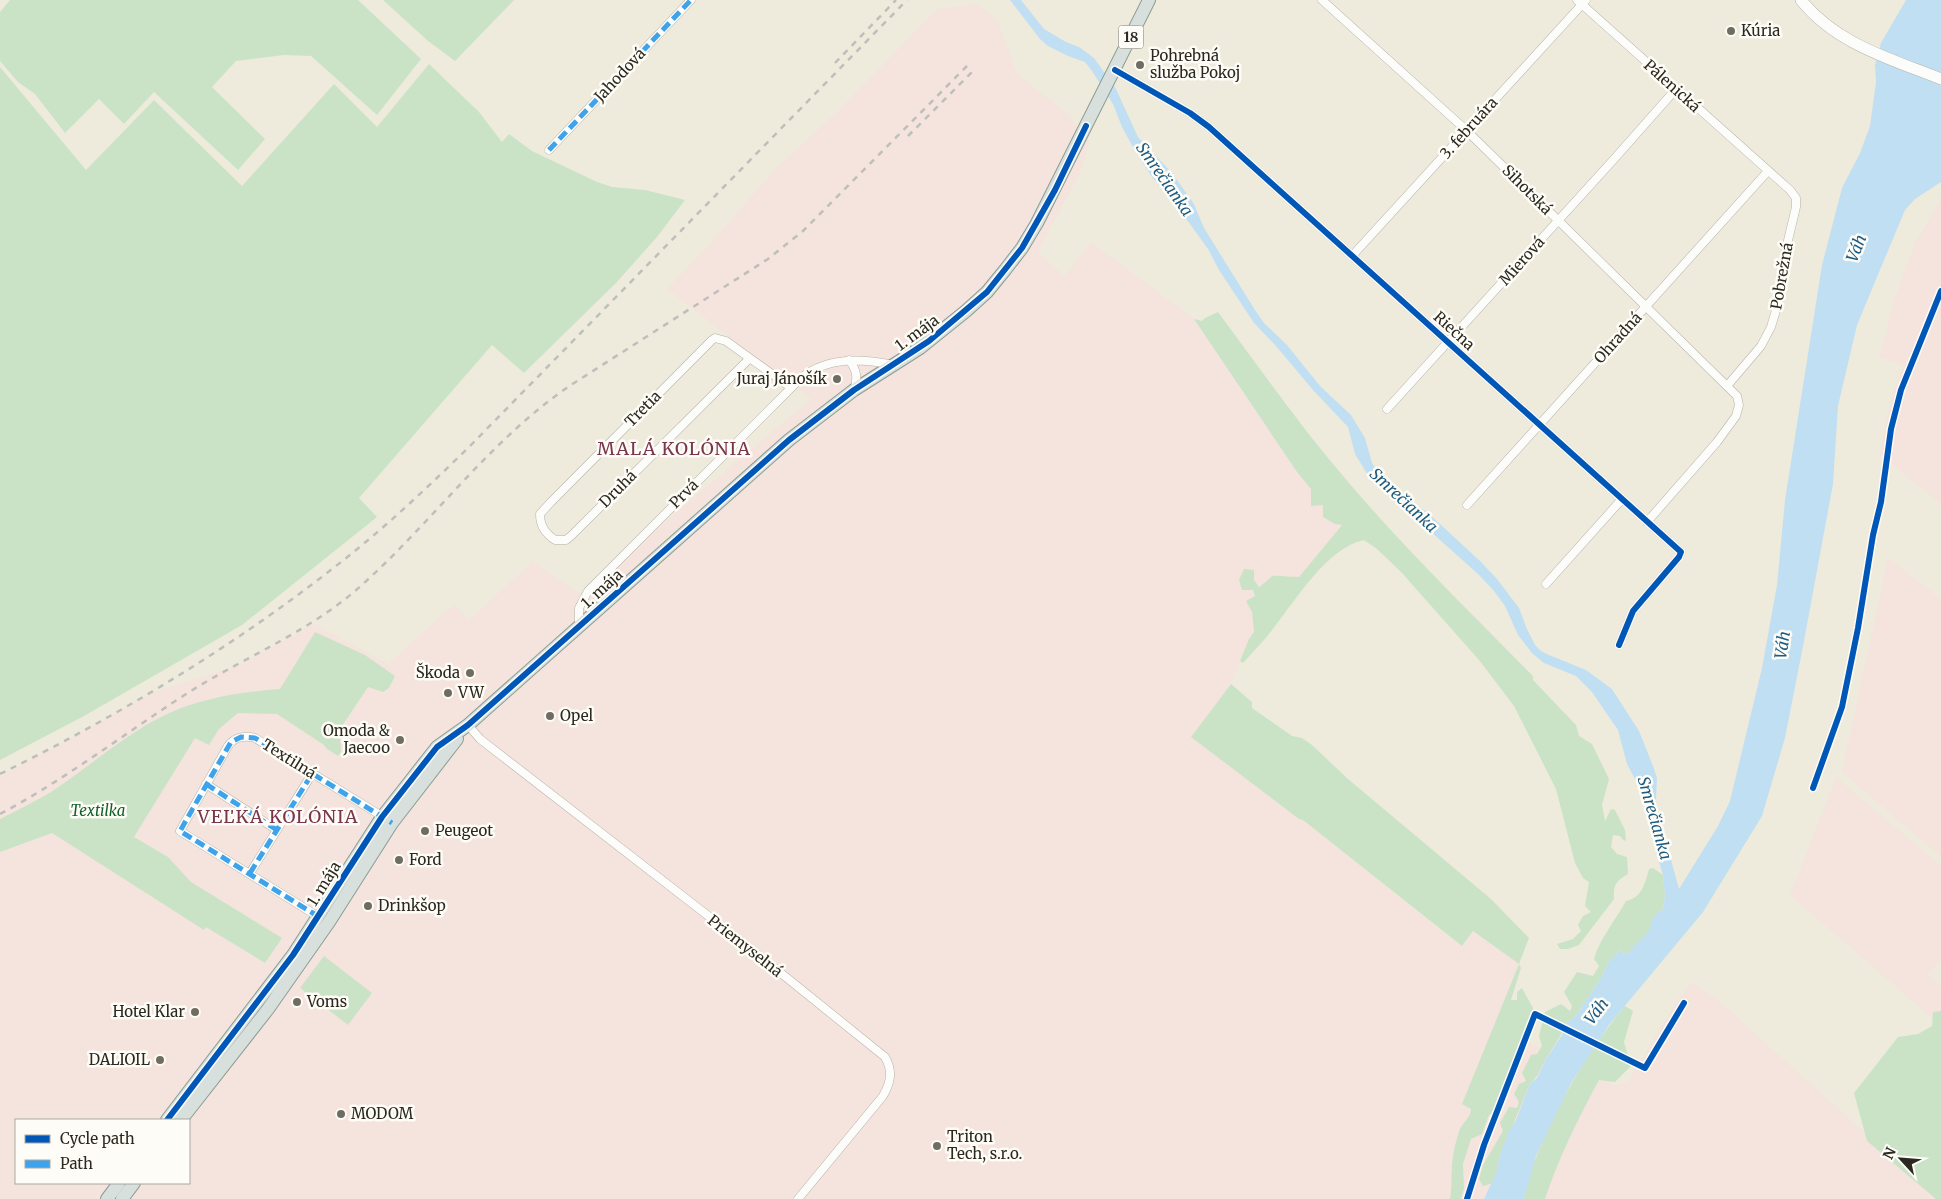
<svg xmlns="http://www.w3.org/2000/svg" width="1941" height="1199" font-family="Merriweather,serif">
  <rect width="100%" height="100%" fill="#eeebdc"/>
  <path fill="#f4e4dd" fill-rule="evenodd" d="M976,4L988,12L998,23L1017,74L1067,113L1090,142L1081,171L1038,252L1064,276L1091,242L1194,319L1297,472L1342,525L1249,639L1231,684L1191,737L1299,819L1303,820L1461,946L1473,931L1519,964L1494,1026L1615,1085L1628,1081L1673,1008L1692,982L1720,1002L1938,1199H0V777L156,691L240,665L314,624L388,664L454,604L469,620L533,561L579,594L811,399L667,289L718,235L775,169L837,112L937,9ZM16,1120H189V1183H16Z
    M1941,198V504L1879,454L1893,393L1904,366L1879,357L1895,298L1915,243Z
    M1888,558L1941,599V857L1842,772Z
    M1836,777L1941,866V959L1928,975L1941,987V1026L1790,895Z"/>
  <path fill="#cae3c7" d="M10,0H358L421,59L377,115L311,56L284,55L236,61L212,87L265,139L238,170L154,92L124,124L99,99L65,133L35,94L18,82L0,61V12Z
    M383,0H514L455,61L428,41Z
    M429,64L479,112L502,142L509,134L532,151L597,182L612,187L645,190L685,200L657,237L616,283L524,373L492,345L359,498L377,517L242,625L84,716L0,760V67L86,170L154,100L242,186L334,84L377,127Z
    M1218,312C1261,370 1302,429 1349,483C1407,551 1470,612 1533,676V680L1576,725L1579,736L1592,744L1609,779L1602,805L1605,821L1611,809L1615,810L1625,830L1626,840L1624,841L1620,836L1613,835L1611,847L1617,854L1627,857L1628,874C1616,881 1613,885 1614,899L1579,945L1568,949H1560L1557,944L1573,939L1581,931L1578,925L1583,916L1591,912L1585,906L1589,882L1583,878L1575,863L1556,789L1514,706L1479,660L1401,572L1377,549L1364,540C1323,549 1291,609 1264,640C1257,648 1250,655 1243,663L1240,661L1249,639L1254,632L1252,612L1246,601L1255,596L1253,590H1242L1239,580L1244,569L1254,570V580L1259,587C1265,584 1268,578 1273,576C1275,575 1294,577 1299,577L1342,525L1335,524L1323,517V505L1311,506V489L1297,472L1194,319L1202,321L1205,318Z
    M315,632L365,655L395,676L389,688L383,692L368,687L336,735L340,738L341,752L338,756L327,749L324,745L277,714L238,713L219,729L209,745L195,738L134,837L168,857L191,882L282,938L265,963L206,927L204,930L52,833L0,852V819C17,810 34,802 51,792C89,767 124,735 165,715C200,698 241,692 280,689Z
    M1231,684L1252,702V708L1292,736L1302,738L1312,745L1348,779L1491,899L1529,938L1519,964L1521,968L1511,1000H1517V992L1522,988L1533,1008L1494,1112L1489,1115L1482,1134L1471,1139L1463,1164L1464,1188L1461,1199H1450C1452,1188 1451,1178 1452,1168C1452,1156 1456,1140 1460,1129C1464,1121 1471,1117 1471,1109L1462,1104L1519,964L1473,931L1462,946L1303,820L1299,819L1191,737Z
    M1653,868L1663,875L1665,896L1663,909L1653,917L1650,931L1627,954L1619,951L1608,963L1601,978L1575,1017L1566,1023C1562,1036 1554,1045 1547,1057C1541,1067 1539,1076 1530,1084L1499,1158L1497,1171L1493,1183L1483,1186L1479,1179L1483,1165L1503,1131L1500,1123L1509,1107L1517,1108L1519,1102L1514,1094L1519,1084L1526,1081L1522,1073L1531,1055L1537,1054L1542,1046L1539,1036L1545,1012L1561,1004L1570,1011L1572,1006L1564,992L1577,972L1593,976L1599,966L1594,959C1599,940 1616,919 1626,901C1642,898 1645,883 1649,869Z
    M324,956L372,993L348,1025L300,988Z
    M1625,1006L1633,1011L1624,1042L1631,1066L1615,1082L1599,1080C1578,1119 1559,1157 1545,1199H1524C1528,1184 1531,1169 1537,1155C1559,1101 1588,1050 1625,1006Z
    M1941,1011V1199H1936L1867,1141L1854,1093L1898,1037L1918,1034L1932,1026L1933,1012Z"/>
  <path fill="#c0dff2" d="M1010,0H1021L1044,29L1066,42L1079,47L1094,58L1116,89L1138,137L1172,173L1194,204L1204,228L1255,310L1264,323L1287,345L1320,386L1351,415L1365,438L1372,463L1381,476L1402,495L1427,512L1480,561L1497,579L1519,608L1527,629L1535,645L1541,651L1549,655L1586,670L1612,689L1639,731L1653,766L1657,778L1656,800L1658,812L1679,889L1718,826L1730,801L1762,668L1777,585L1785,500L1822,265L1842,188L1860,153L1870,126L1876,82L1875,65L1881,43L1906,0H1941V182L1915,199L1905,210L1857,325L1838,406L1833,484L1804,641L1785,738L1762,816L1703,912L1609,1025L1571,1083L1536,1156L1524,1199H1484L1497,1171L1499,1158L1509,1131L1516,1120L1530,1084L1537,1078L1546,1059L1562,1035L1566,1023L1575,1017L1601,978L1608,963L1619,951L1627,954L1649,931L1653,917L1663,909L1665,896L1663,875L1655,848L1651,820L1646,800L1627,764L1618,730L1592,692L1576,676L1544,663L1532,653L1518,635L1505,606L1494,591L1479,575L1420,522L1395,502L1366,472L1355,454L1348,427L1313,390L1276,346L1254,323L1219,270L1208,249L1182,213L1152,177L1135,151L1122,127L1113,104L1092,71L1085,62L1068,56L1048,46L1040,39Z"/>
  <g fill="none" stroke-linecap="round" stroke-linejoin="round">
    <defs>
      <path id="street" d="M1322,0L1466,130L1737,396L1739,405L1736,416L1717,442L1647,522
        M1577,0L1790,190L1796,198V207L1785,253L1782,290L1771,327L1761,346L1727,386
        M1115,70L1190,113L1209,127L1681,552L1679,557L1633,611L1619,645
        M549,150L691,0
        M1352,256L1586,0
        M749,359L572,535L566,540H555C545,533 540,526 540,514L551,502L712,340L715,338L726,341L790,387
        M849,360C857,370 858,378 854,390
        M1387,409L1615,158L1676,89
        M1467,505L1768,171
        M1546,584L1622,499
        M579,625V608L588,591L802,377C830,356 862,359 894,365
        M468,725L480,739L751,949L885,1057C893,1071 891,1082 883,1096L798,1199
        M206,784L277,830
        M250,873L312,774
        M319,917L180,831L228,746C234,737 245,735 255,738L385,818"/>
      <path id="secondary" d="M1801,0C1836,44 1891,59 1941,79"/>
      <path id="primary" d="M167,1120L293,955L382,817L437,747L468,725L789,440L854,390L920,348L966,311L987,292L1005,270L1022,248L1037,223L1149,0
        M181,1120L268,1009L329,922L392,823L457,739
        M107,1199L119,1183
        M122,1199L134,1183"/>
    </defs>
    <use href="#street" stroke="#b6b3a8" stroke-width="9"/>
    <use href="#secondary" stroke="#b6b3a8" stroke-width="12"/>
    <use href="#primary" stroke="#8c9c93" stroke-width="14"/>
    <use href="#street" stroke="#fcfcfa" stroke-width="8"/>
    <use href="#secondary" stroke="#fcfcfa" stroke-width="11"/>
    <use href="#primary" stroke="#d7e0dd" stroke-width="12"/>
    <path stroke="#bfbeba" stroke-width="2.5" stroke-dasharray="6 6" stroke-linecap="butt" d="M835,63L896,0
      M908,136L973,71
      M0,774C120,715 236,645 341,562C387,526 429,486 471,445L907,0
      M0,814C68,778 129,730 194,689C248,656 307,632 355,591C430,526 488,441 571,385L768,259L803,231L967,66"/>
    <path stroke="#3ea3ea" stroke-width="5" stroke-dasharray="10 5" stroke-linecap="butt" d="M549,150L691,0
      M206,784L277,830
      M250,873L312,774
      M319,917L180,831L231,742L241,737L255,738L392,823"/>
    <defs>
      <path id="cycleway" d="M1115,70L1190,113L1209,127L1681,552L1679,557L1633,611L1619,645
        M1813,788L1842,707L1858,628L1873,535L1881,502L1891,429L1901,390L1941,291
        M167,1120L293,955L382,817L437,747L468,725L789,440L854,390L929,341L987,292L1022,248L1055,190L1086,126
        M1467,1199L1484,1145L1535,1014L1645,1068L1684,1003"/>
    </defs>
    <use href="#cycleway" stroke="#fefcf7" stroke-width="9"/>
    <use href="#cycleway" stroke="#0057b8" stroke-width="6"/>
  </g>
  <g fill="#6f6d61" stroke="#fefcf7" stroke-width="2">
    <circle cx="1731" cy="31" r="5"/>
    <circle cx="1140" cy="65" r="5"/>
    <circle cx="837" cy="379" r="5"/>
    <circle cx="470" cy="673" r="5"/>
    <circle cx="448" cy="693" r="5"/>
    <circle cx="550" cy="716" r="5"/>
    <circle cx="400" cy="740" r="5"/>
    <circle cx="425" cy="831" r="5"/>
    <circle cx="399" cy="860" r="5"/>
    <circle cx="368" cy="906" r="5"/>
    <circle cx="297" cy="1002" r="5"/>
    <circle cx="195" cy="1012" r="5"/>
    <circle cx="160" cy="1060" r="5"/>
    <circle cx="341" cy="1114" r="5"/>
    <circle cx="937" cy="1146" r="5"/>
  </g>
  <g text-anchor="middle" stroke-width="5" stroke-linejoin="round" paint-order="stroke">
    <rect fill="#fefcf7" stroke="#6a6860" stroke-width="1" x="1118.5" y="25.5" width="25" height="23" rx="4"/>
    <g font-size="14" font-weight="bold" fill="#2b291f">
      <text x="1131" y="42">18</text>
    </g>
    <g font-size="15" fill="#2b291f" stroke="#fefcf7" text-anchor="start">
      <text x="1741" y="36">Kúria</text>
      <text x="1150" y="61">Pohrebná<tspan x="1150" dy="17">služba Pokoj</tspan></text>
      <text x="827" y="384" text-anchor="end">Juraj Jánošík</text>
      <text x="460" y="678" text-anchor="end">Škoda</text>
      <text x="458" y="698">VW</text>
      <text x="560" y="721">Opel</text>
      <text x="390" y="736" text-anchor="end">Omoda &amp;<tspan x="390" dy="17">Jaecoo</tspan></text>
      <text x="435" y="836">Peugeot</text>
      <text x="409" y="865">Ford</text>
      <text x="378" y="911">Drinkšop</text>
      <text x="307" y="1007">Voms</text>
      <text x="185" y="1017" text-anchor="end">Hotel Klar</text>
      <text x="150" y="1065" text-anchor="end">DALIOIL</text>
      <text x="351" y="1119">MODOM</text>
      <text x="947" y="1142">Triton<tspan x="947" dy="17">Tech, s.r.o.</tspan></text>
    </g>
    <g font-size="15" fill="#2b291f" stroke="#fefcf7">
      <text transform="translate(620 75) rotate(-47)" y="5">Jahodová</text>
      <text transform="translate(1672 86) rotate(42)" y="5">Pálenická</text>
      <text transform="translate(1469 128) rotate(-48)" y="5">3. februára</text>
      <text transform="translate(1527 190) rotate(45)" y="5">Sihotská</text>
      <text transform="translate(1522 261) rotate(-48)" y="5">Mierová</text>
      <text transform="translate(1782 276) rotate(-80)" y="5">Pobrežná</text>
      <text transform="translate(1454 331) rotate(42)" y="5">Riečna</text>
      <text transform="translate(917 333) rotate(-36)" y="5">1. mája</text>
      <text transform="translate(1618 338) rotate(-48)" y="5">Ohradná</text>
      <text transform="translate(643 409) rotate(-45)" y="5">Tretia</text>
      <text transform="translate(618 489) rotate(-45)" y="5">Druhá</text>
      <text transform="translate(684 494) rotate(-45)" y="5">Prvá</text>
      <text transform="translate(602 589) rotate(-42)" y="5">1. mája</text>
      <text transform="translate(289 759) rotate(32)" y="5">Textilná</text>
      <text transform="translate(324 884) rotate(-58)" y="5">1. mája</text>
      <text transform="translate(745 946) rotate(38)" y="5">Priemyselná</text>
    </g>
    <g font-size="15" font-style="italic" fill="#0f5f2a" stroke="#fefcf7">
      <text x="98" y="816">Textilka</text>
    </g>
    <g font-size="16" font-style="italic" fill="#1b5b82" stroke="#fefcf7">
      <text transform="translate(1165 179) rotate(55)" y="6">Smrečianka</text>
      <text transform="translate(1856 248) rotate(-68)" y="6">Váh</text>
      <text transform="translate(1404 500) rotate(43)" y="6">Smrečianka</text>
      <text transform="translate(1782 645) rotate(-81)" y="6">Váh</text>
      <text transform="translate(1655 818) rotate(74)" y="6">Smrečianka</text>
      <text transform="translate(1596 1011) rotate(-52)" y="6">Váh</text>
    </g>
    <g font-size="18" letter-spacing="1" fill="#7a354d" stroke="#fefcf7">
      <text x="674" y="455">MALÁ KOLÓNIA</text>
      <text x="278" y="823">VEĽKÁ KOLÓNIA</text>
    </g>
  </g>
  <rect x="15" y="1119" width="175" height="65" fill="#fefcf7" stroke="#aaa8a1"/>
  <rect x="25" y="1135" width="25" height="8" fill="#0057b8" stroke="#aaa8a1"/>
  <text x="60" y="1144" font-size="15" fill="#2b291f">Cycle path</text>
  <rect x="25" y="1160" width="25" height="8" fill="#3ea3ea" stroke="#aaa8a1"/>
  <text x="60" y="1169" font-size="15" fill="#2b291f">Path</text>
  <g transform="translate(1901 1159) rotate(296)" stroke="#fefcf7" stroke-width="4" paint-order="stroke">
  <path d="M0-4L9 19L0 12L-9 19Z" fill="#2b291f"/>
  <text y="-8" font-size="14" font-weight="bold" text-anchor="middle" fill="#2b291f">N</text>
  </g>
</svg>
